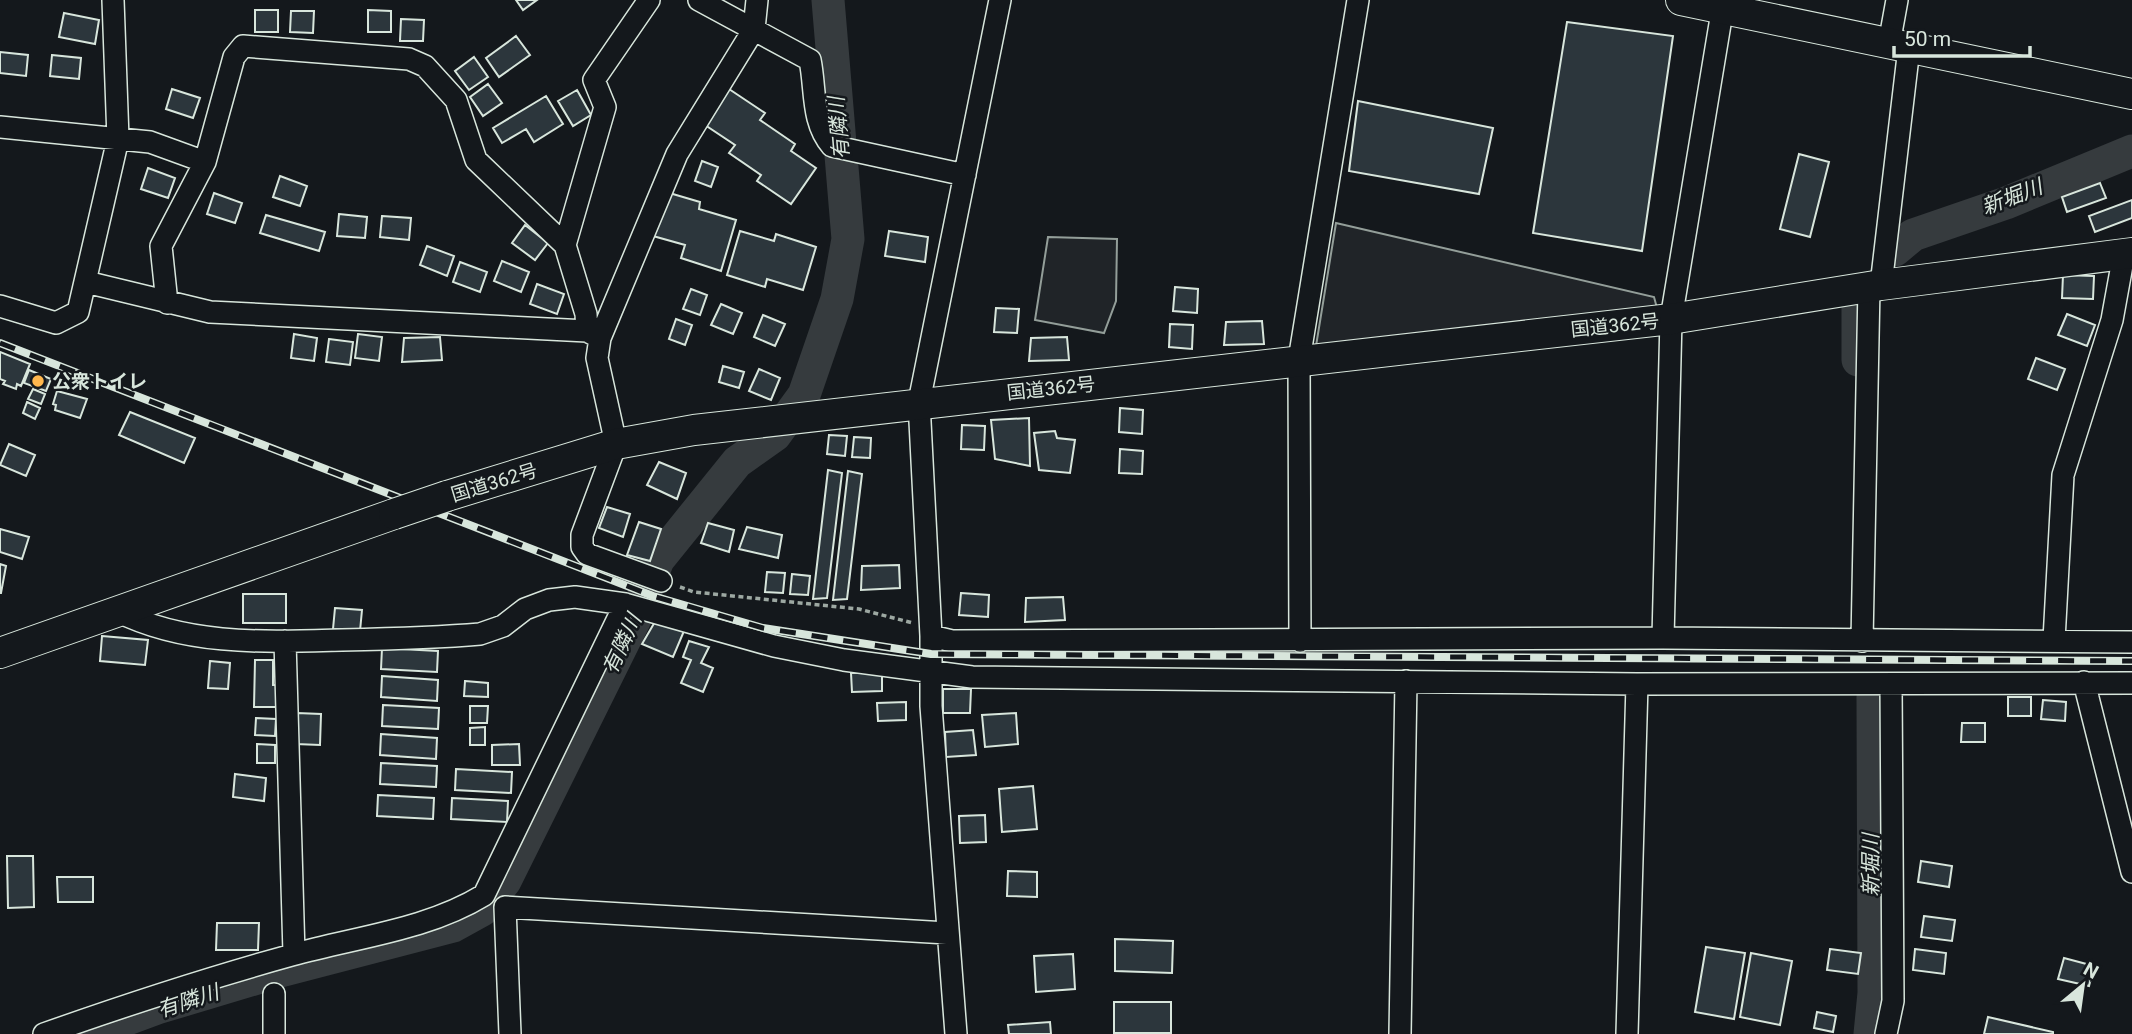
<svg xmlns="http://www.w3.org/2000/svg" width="2132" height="1034" font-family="Roboto,'Noto Sans JP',sans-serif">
  <rect width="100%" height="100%" fill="#14181c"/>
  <path fill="#202428" stroke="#939e99" stroke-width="2" d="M1336,223L1654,297L1660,319L1316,346Z
    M1048,237L1117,239L1116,301L1104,333L1035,320Z"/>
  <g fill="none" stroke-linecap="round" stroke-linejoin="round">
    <path stroke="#363b3e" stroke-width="33" d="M1895,250L1913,235L2006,203L2132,151
      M1858,360V303
      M87,1034L157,1008L284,970L453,926L482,910L505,881L634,621L658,560L737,462L775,435L804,395L837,299L848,239L828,0
      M1870,1034L1874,993L1873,697"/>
  </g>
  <path fill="#2c363c" stroke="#d8e6dc" stroke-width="2" d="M516,0H537L523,10Z
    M255,10H278V32H255Z
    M368,10L391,11V32H368Z
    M291,11H314L313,33L290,32Z
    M64,13L99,20L95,44L59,37Z
    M401,19L424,20L423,41H400Z
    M1567,22L1673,36L1642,251L1533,233Z
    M516,36L530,55L499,77L486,58Z
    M0,52L28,55L26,76L0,73Z
    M52,55L81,58L79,79L50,76Z
    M474,57L488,77L469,90L455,71Z
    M488,84L502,103L483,116L470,97Z
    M726,87L765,113L760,120L795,144L791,151L816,168L791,204L757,181L761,175L729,153L735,145L702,123Z
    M172,89L200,98L193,118L166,109Z
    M577,90L591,115L573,126L558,101Z
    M546,96L563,124L534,142L526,129L502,143L493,128Z
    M1358,101L1493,128L1479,194L1349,171Z
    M1799,154L1829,162L1810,237L1780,229Z
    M702,161L718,167L711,187L695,181Z
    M148,168L175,178L168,198L141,189Z
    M280,176L307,186L300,206L273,197Z
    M2100,183L2106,198L2067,212L2062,197Z
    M666,192L700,202L699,209L736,220L721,271L681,258L685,245L653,236Z
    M214,193L242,203L235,223L207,214Z
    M2132,200V218L2095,232L2089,216Z
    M339,214L367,217L365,238L337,236Z
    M266,215L325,232L319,251L260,233Z
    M382,216L411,218L409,240L380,237Z
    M525,225L548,243L535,260L512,243Z
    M740,231L774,241L776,234L816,247L803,290L767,279L765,287L727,275Z
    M889,231L928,237L925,262L885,256Z
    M427,246L454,256L447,276L420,265Z
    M502,261L529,272L521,292L494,281Z
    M460,262L487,272L480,292L453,282Z
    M2063,275L2094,276L2093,299L2062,298Z
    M537,284L564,294L557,314L530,304Z
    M1175,287L1198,289L1197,313L1173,311Z
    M691,289L707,295L700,315L683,309Z
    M721,304L742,313L733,334L711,325Z
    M996,308L1019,309L1017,333L994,332Z
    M2067,314L2095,325L2087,346L2058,335Z
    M763,315L785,324L775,346L754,337Z
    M676,319L692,325L685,345L669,339Z
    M1262,321L1264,344L1224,345L1226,322Z
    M1170,324L1193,325L1192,349L1169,347Z
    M294,334L317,338L314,361L291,358Z
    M358,334L382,337L379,361L355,358Z
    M440,337L442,360L402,362L404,338Z
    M1067,337L1069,360L1029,361L1031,338Z
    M329,339L353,342L350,365L326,362Z
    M0,352L30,364L21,386L17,384L16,389L3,384L5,381L0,379Z
    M2036,358L2065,369L2057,390L2028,379Z
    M723,366L744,372L739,388L719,382Z
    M759,369L780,378L771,400L749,391Z
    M29,370L51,379L46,391L24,383Z
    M33,389L45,394L41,404L28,399Z
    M57,391L87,399L80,418L55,410L56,405L53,404Z
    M27,402L40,408L35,419L23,413Z
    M1120,408L1143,410L1142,434L1119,432Z
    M130,412L195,438L184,463L119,435Z
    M1029,418L1030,466L995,459L991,420Z
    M962,425L985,426L984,450L961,449Z
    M1055,431L1057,438L1075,440L1070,473L1039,470L1034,433Z
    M829,435L847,436L845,456L827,454Z
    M854,437L871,438L870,458L852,457Z
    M9,444L35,455L26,476L0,465Z
    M1120,449L1143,451L1142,474L1119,473Z
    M659,462L686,473L677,499L647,485Z
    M828,470L842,473L827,598L813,599Z
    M848,471L862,474L847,599L833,600Z
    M607,507L630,514L623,537L599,528Z
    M639,522L661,529L650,561L627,555Z
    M708,523L734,530L729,552L701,543Z
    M747,527L782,535L778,558L739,549Z
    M0,529L29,537L22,559L0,552Z
    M0,564L6,566L1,593H0Z
    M899,565L900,588L861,590L862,566Z
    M767,572L785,573L783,593L765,592Z
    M792,574L810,576L808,595L790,594Z
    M961,593L989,595L988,617L959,615Z
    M243,594H286V623H243Z
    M1063,597L1065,620L1025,622L1026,598Z
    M335,608L362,610L360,631L333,629Z
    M656,620L684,631L673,657L642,644Z
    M102,636L148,640L145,665L100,661Z
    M689,641L709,647L701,663L713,668L703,692L681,683L691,660L683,657Z
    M382,648L438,651L437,672L381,669Z
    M255,660H273V685H280V707H254Z
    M210,661L230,663L228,689L208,688Z
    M882,672V691L852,692L851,673Z
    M382,676L438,680L437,701L381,697Z
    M465,681L488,683V697L464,696Z
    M943,689H971L970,713H943Z
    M2008,697H2031V716H2008Z
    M2043,700L2066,702L2065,721L2041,719Z
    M906,702V720L878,721L877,703Z
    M383,705L439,708L438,729L382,726Z
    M470,706H488L487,723H470Z
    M297,713L321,714L320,745L296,744Z
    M1016,713L1018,744L985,747L982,715Z
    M256,718L276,719L275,736L255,735Z
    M1962,723H1985V742H1961Z
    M485,727V745H470V728Z
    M973,730L976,755L946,757L945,732Z
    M381,734L437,738L436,759L380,755Z
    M257,744L275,745V763H257Z
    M519,744L520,765H492V745Z
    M381,763L437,766L436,787L380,784Z
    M456,769L512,772L511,793L455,790Z
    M235,774L266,778L264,801L233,797Z
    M1033,786L1037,829L1002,832L999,789Z
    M378,795L434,798L433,819L377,816Z
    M452,798L508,801L507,822L451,819Z
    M985,815L986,842L960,843L959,816Z
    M7,856H33L34,907L8,908Z
    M1921,861L1952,866L1949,887L1918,882Z
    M1008,871L1037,872V897L1007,896Z
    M57,877H93V902H58Z
    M1924,916L1955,920L1952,941L1921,937Z
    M217,923H259L258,950H216Z
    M1115,939L1173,941L1172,973L1115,971Z
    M1706,947L1745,953L1734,1019L1695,1012Z
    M1830,949L1861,953L1858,974L1827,970Z
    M1915,949L1946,953L1944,974L1913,970Z
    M1751,953L1792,961L1780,1025L1740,1017Z
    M1073,954L1075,989L1036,992L1034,956Z
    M2064,958L2094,966L2089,986L2058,979Z
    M1114,1002H1171V1033H1114Z
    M1817,1012L1836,1016L1833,1032L1814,1028Z
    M1988,1017L2053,1032V1034H1984Z
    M1050,1022L1051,1034H1009L1008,1025Z"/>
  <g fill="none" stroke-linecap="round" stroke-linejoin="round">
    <defs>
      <path id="minor" d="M699,0L810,60C816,89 811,122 832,146L965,175
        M1889,44L1897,0
        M0,127L150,142L205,162
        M86,282L210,312L587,331L600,338
        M1881,285L1909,48
        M167,303L161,246L205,162L234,57L243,46L409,59L425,66L456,100L476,160L565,245
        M0,306L56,323L78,312L118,139L113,0
        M587,331L586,314L565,245L605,107L594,80L649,0
        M661,581L587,554L582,547V535L616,444L597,358L600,338L677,154L754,29L757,0
        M625,604L774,646L844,660L972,677L1637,684L2132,683
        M931,636L952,641L1663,638L2132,642
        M1663,638L1671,319L1724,0
        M2054,640L2063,475L2112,320L2124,254
        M285,641L294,954
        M1300,641L1299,360L1358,0
        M1862,641L1869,287
        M2084,682L2132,872
        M44,1034C126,1005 209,978 292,955C356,937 427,930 484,895L625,604L575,597L549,600L525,609L503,626L480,634C434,638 388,639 342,640C266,642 187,646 117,611
        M274,1034V994
        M510,1034L505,907L947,933
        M956,1034L931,706V636L919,402L1000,0
        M1400,1034L1406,681
        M1627,1034L1637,684
        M1886,1034L1893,1001L1891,684"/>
      <path id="highway" d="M1681,0L2132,94
        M447,496L616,444L694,430L1671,319L1881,285L2132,253
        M0,653L394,514"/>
    </defs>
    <use href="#minor" stroke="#d8e6dc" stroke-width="24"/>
    <use href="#highway" stroke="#d8e6dc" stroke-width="32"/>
    <path stroke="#9da8a2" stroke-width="3.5" stroke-dasharray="5 3.5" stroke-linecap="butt" d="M680,587L694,592L859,609L913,623"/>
    <use href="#minor" stroke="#14181c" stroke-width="21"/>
    <use href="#highway" stroke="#14181c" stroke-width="30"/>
    <defs>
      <path id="rail" d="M0,343L653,596L763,628L931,654L2132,661"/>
    </defs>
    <use href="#rail" stroke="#d8e6dc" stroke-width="8"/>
    <use href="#rail" stroke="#14181c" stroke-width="5" stroke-dasharray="16" stroke-linecap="butt"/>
    <defs>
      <path id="highway-bridge" d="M394,514L447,496"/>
    </defs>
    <use href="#highway-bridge" stroke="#d8e6dc" stroke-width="32" stroke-linecap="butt"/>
    <use href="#highway-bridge" stroke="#14181c" stroke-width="30"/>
  </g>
  <circle fill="#ffb74d" stroke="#14181c" stroke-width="2.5" cx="38" cy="381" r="7"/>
  <g text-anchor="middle" stroke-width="5" stroke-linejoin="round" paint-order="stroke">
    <g font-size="19" fill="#d8e6dc" stroke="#14181c">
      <text transform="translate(1615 325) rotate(-6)" y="7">国道362号</text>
      <text transform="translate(1051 388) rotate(-6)" y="7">国道362号</text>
      <text transform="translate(494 482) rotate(-17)" y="7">国道362号</text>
    </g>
    <g font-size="19" font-weight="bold" fill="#d8e6dc" stroke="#14181c" text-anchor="start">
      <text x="52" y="388">公衆トイレ</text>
    </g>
    <g font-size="21" font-style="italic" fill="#d8e6dc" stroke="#14181c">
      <text transform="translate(839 128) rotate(-95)" y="7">有隣川</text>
      <text transform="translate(2012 197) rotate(-21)" y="7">新堀川</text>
      <text transform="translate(622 644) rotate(-65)" y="7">有隣川</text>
      <text transform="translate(1871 865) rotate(-90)" y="7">新堀川</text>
      <text transform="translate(188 1001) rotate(-18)" y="7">有隣川</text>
    </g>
  </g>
  <g transform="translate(2083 985) rotate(29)" stroke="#14181c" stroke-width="5" paint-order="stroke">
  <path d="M0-5L12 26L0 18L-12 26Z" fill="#d8e6dc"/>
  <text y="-10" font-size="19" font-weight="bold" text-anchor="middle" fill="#d8e6dc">N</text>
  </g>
  <path d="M1894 46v10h136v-10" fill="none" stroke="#d8e6dc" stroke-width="3.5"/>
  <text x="1904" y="46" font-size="21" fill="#d8e6dc" stroke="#14181c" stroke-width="5" paint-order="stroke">50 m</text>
</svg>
